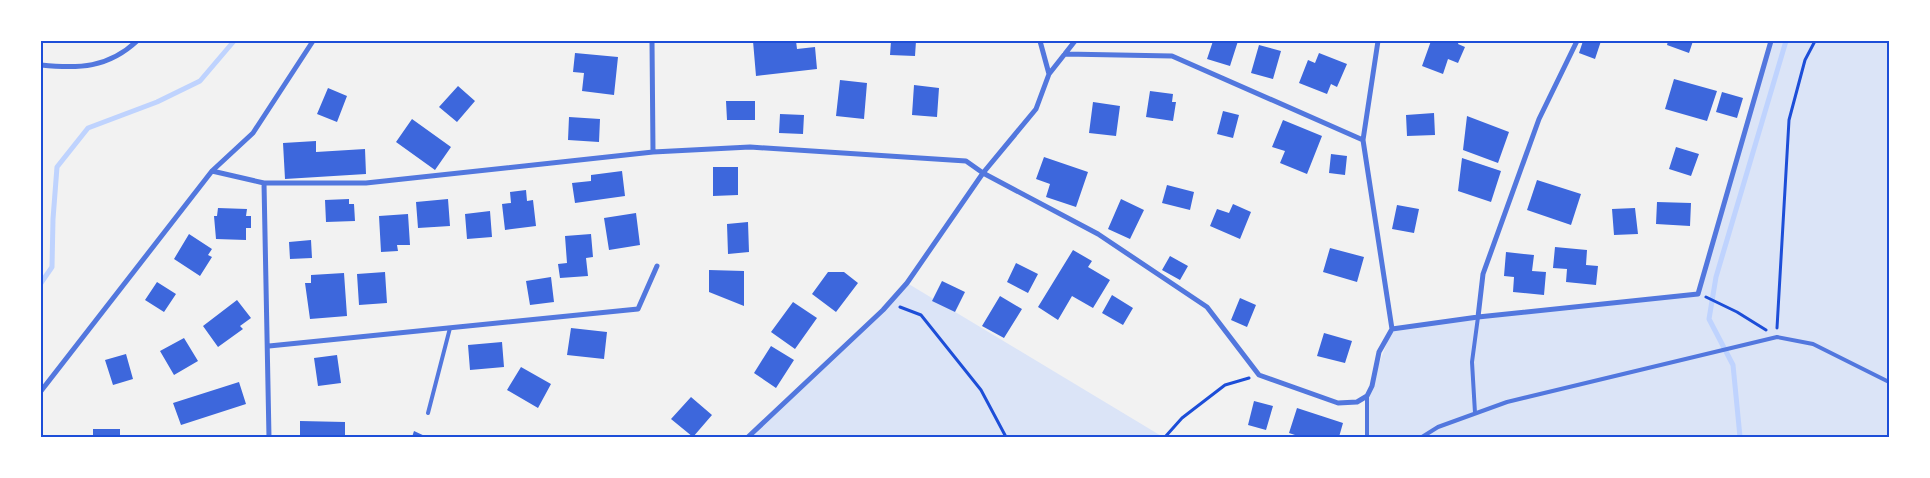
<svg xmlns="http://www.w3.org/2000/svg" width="1930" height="478" font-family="Montserrat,sans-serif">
  <rect width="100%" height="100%" fill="#f2f2f2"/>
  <path fill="#dbe4f7" d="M1771,41H1889V437H1367V396L1392,329L1698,294Z
    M907,283L1163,437H748L883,310Z"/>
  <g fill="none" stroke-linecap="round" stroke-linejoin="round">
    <path stroke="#bfd3fe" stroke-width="5" d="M41,283L52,267L53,219L57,167L88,128L157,102L200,81L234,41
      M1740,437L1733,365L1709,319L1716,277L1786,41"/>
  </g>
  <path fill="#3d67dc" d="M753,41H796L797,49L815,47L817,69L756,76Z
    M891,41H916L915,56L890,55Z
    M970,41H1001V43H970Z
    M1213,41H1238L1230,66L1207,59Z
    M1431,41H1459L1458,44L1465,47L1458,63L1448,59L1443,74L1422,66Z
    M1583,41H1601L1595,59L1579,53Z
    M1668,41H1693L1689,53L1667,45Z
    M1259,45L1281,51L1273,79L1251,73Z
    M575,53L618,57L614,95L582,91L584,73L573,72Z
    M1319,53L1347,64L1337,87L1331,84L1327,94L1299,83L1308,60L1315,63Z
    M1674,79L1717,91L1707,121L1665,109Z
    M840,80L867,83L864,119L836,116Z
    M914,85L939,88L937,117L912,115Z
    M458,86L475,101L457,122L439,107Z
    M328,88L347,96L337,122L317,114Z
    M1150,91L1173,94L1172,102H1176L1173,121L1146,117Z
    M1722,92L1743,98L1737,118L1716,112Z
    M726,101H755V120H727Z
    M1093,102L1120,106L1116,136L1089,133Z
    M1223,111L1239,115L1233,138L1217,134Z
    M1434,113L1435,135L1407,136L1406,115Z
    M780,114L804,115L803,134L779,133Z
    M1467,116L1509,132L1498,163L1463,150Z
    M569,117L600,119L599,142L568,140Z
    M412,119L451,147L435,170L396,142Z
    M1283,120L1322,136L1307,174L1280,163L1285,151L1272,147Z
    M316,141V152L365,149L366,174L285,179L283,143Z
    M1676,147L1699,154L1691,176L1669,169Z
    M1331,154L1347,156L1345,175L1329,173Z
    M1044,157L1088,172L1076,207L1046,197L1050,184L1036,179Z
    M1462,158L1501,171L1491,202L1458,191Z
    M713,167H738V195L713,196Z
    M622,171L625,196L575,203L572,183L591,181V175Z
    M1537,180L1581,194L1571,225L1527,210Z
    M1167,185L1194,192L1190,210L1162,203Z
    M526,190L527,201L533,200L536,226L505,230L502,204L511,203L510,192Z
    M349,199V204H354L355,221L326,222L325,200Z
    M448,199L450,226L418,228L416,202Z
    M1121,199L1144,210L1130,239L1108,229Z
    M1657,202L1691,203L1690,226L1656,224Z
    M1233,204L1251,212L1240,239L1210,226L1217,209L1229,213Z
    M1397,205L1419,209L1414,233L1392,229Z
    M218,208L247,209L246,216H251V228H246V240L216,239L214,216H217Z
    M1635,208L1638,234L1614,235L1612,209Z
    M490,211L492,237L467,239L465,214Z
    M636,213L640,245L609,250L604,218Z
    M408,214L410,245H397L398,251L381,252L379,216Z
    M748,222L749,252L728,254L727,224Z
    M189,234L212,249L208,255L212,257L200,276L174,259Z
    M591,234L593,257L586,258L588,276L560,278L558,264L567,263L565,236Z
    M311,240L312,258L290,259L289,242Z
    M1555,247L1587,250L1586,265L1598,266L1596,285L1566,282L1567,269L1553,268Z
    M1330,248L1364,257L1357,282L1323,272Z
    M1073,250L1092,261L1088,267L1110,280L1093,308L1072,296L1058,320L1038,307Z
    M1506,252L1534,255L1532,271L1546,272L1544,295L1513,292L1514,277L1504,276Z
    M1170,256L1188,266L1180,280L1162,270Z
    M1016,263L1038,274L1028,293L1007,282Z
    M709,270L744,271V306L709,292Z
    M385,272L387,303L359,305L357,274Z
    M828,272H844L858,283L836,312L812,294Z
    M344,273L347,316L310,319L305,283H311V275Z
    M551,277L554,302L530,305L526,281Z
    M942,281L965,292L955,312L932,301Z
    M157,282L176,294L164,312L145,300Z
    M1112,295L1133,308L1123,325L1102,313Z
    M1000,296L1022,309L1004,338L982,326Z
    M1240,298L1256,305L1247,327L1231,320Z
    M237,300L251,318L240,326L243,329L218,347L203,326Z
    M793,302L817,318L795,349L771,332Z
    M571,328L607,332L604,359L567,355Z
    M1324,333L1352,341L1345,363L1317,356Z
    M184,338L198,361L174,375L160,351Z
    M502,342L504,367L470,370L468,345Z
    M771,346L794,360L776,388L754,373Z
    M126,354L133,379L113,385L105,360Z
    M337,355L341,383L318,386L314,358Z
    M521,367L551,384L538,408L507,390Z
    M239,382L246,404L181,425L173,403Z
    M691,397L712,415L693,437L671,419Z
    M1254,401L1273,406L1266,430L1248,425Z
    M1297,408L1343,423L1339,437H1301L1289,433Z
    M300,421L345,422V437H300Z
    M93,429H120V437H93Z
    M414,431L427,437H412Z"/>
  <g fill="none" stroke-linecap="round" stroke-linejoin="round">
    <path stroke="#1d4ed8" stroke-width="3" d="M1706,297L1737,312L1766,330
      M900,307L921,315L981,390L1006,437
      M1777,328L1789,120L1805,60L1815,41
      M1165,437L1182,418L1225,385L1249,378"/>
    <path stroke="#5277de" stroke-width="4" d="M1367,396V437
      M428,413L450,328
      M1475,413L1472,362L1478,317
      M1422,437L1438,427L1507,402L1777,337L1813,344L1889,382"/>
    <path stroke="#5277de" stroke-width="5" d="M652,41L653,152
      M1040,41L1049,74
      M1065,54L1172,56L1363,140
      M41,65C79,69 108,68 137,41
      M212,171L264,183H366L653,152L750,147L966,161L983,173L1098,234L1207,307L1259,375L1338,403L1357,402L1367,396L1372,386L1379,352L1392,329L1363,140L1378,41
      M264,183L269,437
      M1478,317L1483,274L1539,119L1577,41
      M1392,329L1478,317L1698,294L1771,41
      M269,346L638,309L657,266
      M41,391L212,171L253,133L313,41
      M748,437L883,310L907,283L983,173L1036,109L1049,74L1075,41"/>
  </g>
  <rect width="1930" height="478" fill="none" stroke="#ffffff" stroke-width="85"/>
  <rect x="42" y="42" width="1846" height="394" fill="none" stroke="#1d4ed8" stroke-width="2"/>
</svg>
